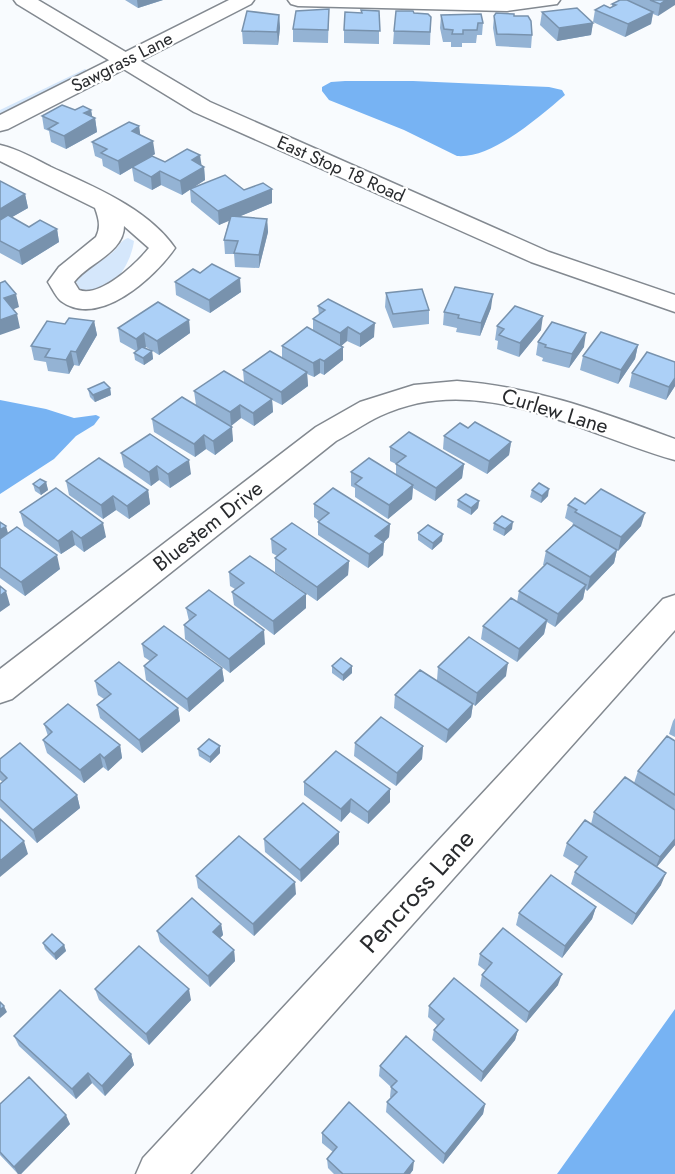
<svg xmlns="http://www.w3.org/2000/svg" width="675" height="1174" font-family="Jost,sans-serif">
  <rect width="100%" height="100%" fill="#f8fbfe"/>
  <path fill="#d5e7fb" d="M85,69L88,71L0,116V110Z
    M128,238L134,241C131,265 108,303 79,288L76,282C82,268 103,262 114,251C119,246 121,240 128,238Z"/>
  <path fill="#77b3f3" d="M413,81L549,87L562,90L565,95C539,117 492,159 457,156L404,130L329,100L322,91V87L331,82L345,81Z
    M0,400L46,409L74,418L96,415L100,417L94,425L76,436L54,459L0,494Z
    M675,1009V1174H557Z"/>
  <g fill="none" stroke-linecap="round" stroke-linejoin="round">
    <defs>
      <path id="street" d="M229,0H254L251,4L8,129L0,131V115Z
        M288,0H560L557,4L507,11L298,6L291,4Z
        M0,145C18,149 35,159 51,167C94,187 147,208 175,248C155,277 99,329 61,301C56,297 52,288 48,282L59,267L96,237C101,227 99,219 95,208L0,161ZM124,226L149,248C136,264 100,298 79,290L74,282C88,263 124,253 124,226Z
        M457,381C536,387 601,412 675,439V460C581,434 479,369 380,416C365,423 351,433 336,441L12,699L0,703V669L316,427L360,402L414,385Z
        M675,595V630L190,1174H136L143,1158L663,599Z"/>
      <path id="secondary" d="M14,0H38L210,102L549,252L675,295V312L531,262L194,112L17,4Z"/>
    </defs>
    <use href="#street" stroke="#838990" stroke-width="3"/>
    <use href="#secondary" stroke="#838990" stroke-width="3"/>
    <use href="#street" fill="#fff" fill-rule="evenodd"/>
    <use href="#secondary" fill="#fff" fill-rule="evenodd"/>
  </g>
  <path fill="#94b3d4" d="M125,0H163L138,8Z
    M620,0H675L658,16L653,14L651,24L625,37L593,22L591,35L557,41L540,25L542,12L593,22L595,10L610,8L612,7V4Z
    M329,9L328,43L293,42V29Z
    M361,10L379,11V44L344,43V30L361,13Z
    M279,15L280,28L278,45L243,44L242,31Z
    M441,15L483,23L482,35H477L476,43H462V47H451V42H443L440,28Z
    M494,16H514L532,35L531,48L496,46L493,28Z
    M431,17L430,45L393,44L394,31Z
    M75,110H91L92,117L95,118L97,132L66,149L51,142L49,131L44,129L42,116Z
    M139,126L140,135L155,154L152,156L165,162L201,165L204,167L205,180L192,188L244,190L272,189V203L238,217L267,219L268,232L259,268L235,267L234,254H225L224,240L229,220L219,225L191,202L190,189L182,195L161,185L152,190L134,181L132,168L120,175L103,166L102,159L95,156L92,142Z
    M0,181L25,194L28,208L12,217L29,227L57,229L59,242L22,265L0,253Z
    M175,282L241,292L210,313L176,295Z
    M386,293L429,310V324L393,328L385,307Z
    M318,306L374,337L360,347L347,341L341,346L343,360L324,375L320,373L314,377L307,374L308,386L282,405L272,400L273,412L254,426L241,418L231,426L233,441L215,455L206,449L195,457L154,432L152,419L196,405L194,391L244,382L243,370L282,358V346L313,331V319L319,315Z
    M491,308L480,336L456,332L457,328L443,325L444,312Z
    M189,320L190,333L159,355L146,347L145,348L152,351L153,359L144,365L135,360L134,353L136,351L120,342L118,328Z
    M94,321L97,335L79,366L74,365L69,374L48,371L46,362L34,360L31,346L65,324Z
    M497,326L541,330L519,357L497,349L498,341L495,340Z
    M538,342L584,347L569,368L542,361L543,358L536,355Z
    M638,345L635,359L618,384L580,370L583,356Z
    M632,373L675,386L666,400L629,387Z
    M110,388L111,395L95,402L90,397L88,389Z
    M468,428L511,442L509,455L487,474L443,449L444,436Z
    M390,447L464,464L462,478L435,501L413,488L412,499L388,519L355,497V488L351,486V472L396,474V464L390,461Z
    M121,453L191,474L170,488L159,480L151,486L124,467Z
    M66,481L148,490L150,504L129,519L116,510L103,519L69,495Z
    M46,482L48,490L41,495L35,491L33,484Z
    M532,490L548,496L541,503L530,497Z
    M458,500L479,501L478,508L471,515L457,507Z
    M314,504L390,524L389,537L384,542L383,555L368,568L318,535V522L319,521L314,517Z
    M585,504L641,526L618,551L617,550L614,563L587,591L585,589L583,599L555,627L547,622L544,634L517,662L481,639L483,626L517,602L519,591L545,565H543L546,551L572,526L573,523L565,518L568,505Z
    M20,512L106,537L84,552L75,545L61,554L24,526Z
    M494,523L512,529L504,536L493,530Z
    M418,533L442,541L432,550L418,540Z
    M0,539L60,569L25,596L0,578Z
    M271,539L349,561L348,575L317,601L275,572V558L277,556L272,553Z
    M229,572L306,594V608L274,635L234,605L232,592L235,589L230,586Z
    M186,608L265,644L230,673L185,639L184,625L189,621Z
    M142,644L222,668L224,681L189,712L146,680L144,666L150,661L144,657Z
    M332,666L352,673L343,681L332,673Z
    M438,667L506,676L475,706L473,704L471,717L446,743L394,708L395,695L437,680Z
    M95,681L178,708L180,721L142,753L100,718L97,705L104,699L98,695Z
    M675,718V737L669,734L673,721Z
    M44,724L120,745L122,758L108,771L103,767L84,783L47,753L43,740L48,736Z
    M675,741V845L657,867L661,885L632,925L571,884L575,872L579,866L563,856L567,843L591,824L594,812L634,783L638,771Z
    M355,743L423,746L422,759L396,786L354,756Z
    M220,746V753L210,763L199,756L198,749Z
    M0,759L77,795L80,808L37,843L0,807V784L3,782L0,780Z
    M304,782L390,802L368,824L350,812L341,822L304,795Z
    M264,839L339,844L301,882L265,852Z
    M196,876L296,894L254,936L198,888Z
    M596,907L592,919L562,958L516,925L519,913Z
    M221,924L223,935L220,938L234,950L235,961L210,987L160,942L157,931Z
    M43,943L64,945L66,951L56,960L45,949Z
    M480,954L558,985L526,1023L480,986L482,975L486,971L478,965Z
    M95,989L191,1000L149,1045L99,1000Z
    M429,1006L518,1030L515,1040L481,1082L432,1040L434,1030L437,1025L428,1017Z
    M14,1036L131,1054L134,1065L105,1096L92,1083L76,1099L19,1046Z
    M380,1066L485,1104L483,1114L443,1164L386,1112L387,1102L391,1098L390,1097L391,1087L379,1076Z
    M0,1104L70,1124L21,1174H18L0,1155Z
    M322,1133L413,1170L410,1174H334L328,1168L327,1159L333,1152L322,1143Z"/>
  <path fill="#7892ad" d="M137,0H163L138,8Z
    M666,0H675V5L658,16L660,4Z
    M653,12L651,24L625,37L628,24Z
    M279,15L280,28L278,45L277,32Z
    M593,23L591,35L557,41L559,28Z
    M91,110L93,120L95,118L97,132L66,149L64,136L84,113Z
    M139,126L141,140L132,131Z
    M153,141L155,154L120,175L118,161Z
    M200,155L202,168L204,167L205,180L182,195L180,181L192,160Z
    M160,171L161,185L152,190L151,177Z
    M272,189V203L219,225L218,211Z
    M25,194L28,208L0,224V209Z
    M267,219L268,232L259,268V255Z
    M57,229L59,242L22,265L19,251Z
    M240,278L241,292L210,313L209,300Z
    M16,294L19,307L7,312L4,298Z
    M493,294L491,308L480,336L481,323Z
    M17,314L20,328L0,335V320Z
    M543,316L541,330L519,357L520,343Z
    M189,320L190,333L159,355L157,341Z
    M94,321L97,335L79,366L76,352Z
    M375,323L374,337L360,347V334Z
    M348,327L347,341L340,347V333Z
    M144,333L146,347L138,352L136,339Z
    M586,333L584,347L569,368L572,354Z
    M638,345L635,359L618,384L621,370Z
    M343,347V360L324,375V361Z
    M71,351L74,365L69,374L66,360Z
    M152,351L153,359L144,365L143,358Z
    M320,359V373L314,377L313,363Z
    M307,372L308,386L282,405L281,392Z
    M675,378V386L666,400L669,387Z
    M110,388L111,395L95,402L93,395Z
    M272,399L273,412L254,426L253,413Z
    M240,405L241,418L231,426L230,412Z
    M232,427L233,441L215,455L213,441Z
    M204,435L206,449L195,457L194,444Z
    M511,442L509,455L487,474L489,461Z
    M189,460L191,474L170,488L168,474Z
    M464,464L462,478L435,501L436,488Z
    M157,466L159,480L151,486L149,472Z
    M46,482L48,490L41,495L39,488Z
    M413,485L412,499L388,519L389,505Z
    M549,489L548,496L541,503L542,496Z
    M148,490L150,504L129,519L127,506Z
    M113,496L116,510L103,519L101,505Z
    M479,501L478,508L471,515V508Z
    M645,513L641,526L618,551L621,537Z
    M513,522L512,529L504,536L505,529Z
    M103,523L106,537L84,552L81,538Z
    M390,524L389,537L384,542L383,555L368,568L369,554L375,536Z
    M6,526L8,533L0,539V530Z
    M72,531L75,545L61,554L58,541Z
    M443,534L442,541L432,550L433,543Z
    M617,550L614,563L587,591L590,577Z
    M57,555L60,569L25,596L21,582Z
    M349,561L348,575L317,601V587Z
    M586,585L583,599L555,627L558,614Z
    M6,591L10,605L0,612V596Z
    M306,594V608L274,635L273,621Z
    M547,620L544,634L517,662L519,649Z
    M264,630L265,644L230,673L229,659Z
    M508,663L506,676L475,706L477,693Z
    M352,666V673L343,681V675Z
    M222,668L224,681L189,712L187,699Z
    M473,704L471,717L446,743L448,730Z
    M178,708L180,721L142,753L139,740Z
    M120,745L122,758L108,771L104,758Z
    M220,746V753L210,763V757Z
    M423,746L422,759L396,786L397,773Z
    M100,754L103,767L84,783L80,770Z
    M390,789V802L368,824V812Z
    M77,795L80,808L37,843L33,830Z
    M351,799L350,812L341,822V809Z
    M339,832V844L301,882L300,870Z
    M675,839V845L655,869L660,857Z
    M24,841L28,854L0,877V861Z
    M666,873L661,885L632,925L636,914Z
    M295,882L296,894L254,936L253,924Z
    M596,907L592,919L562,958L565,946Z
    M221,924L223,935L215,943L213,932Z
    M64,945L66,951L56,960L54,954Z
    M234,950L235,961L210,987L208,976Z
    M562,974L558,985L526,1023L529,1012Z
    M189,989L191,1000L149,1045L146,1034Z
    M4,1006L7,1012L0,1018V1010Z
    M518,1030L515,1040L481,1082L483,1072Z
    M131,1054L134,1065L105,1096L102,1086Z
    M88,1073L92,1083L76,1099L72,1089Z
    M485,1104L483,1114L443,1164L445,1154Z
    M66,1115L70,1124L21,1174H18L14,1167Z
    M414,1161L413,1170L410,1174H404Z"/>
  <path fill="#acd0f7" stroke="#7892ad" stroke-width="1.5" d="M620,0H627L653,12L628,24L595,10L604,5L610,8L616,5L612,4Z
    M650,0H666L660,4Z
    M577,8L593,23L559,28L542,12Z
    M329,9L328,30L293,29L296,11Z
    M361,10L379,11L380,31L344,30L345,12L362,13Z
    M247,11L279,15L277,32L242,31Z
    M396,11H413L414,13L428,14L431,17L430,32L394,31Z
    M496,13L514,14V16H528L531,21L532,35L497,34L494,16Z
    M481,14L483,23H478L477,30H463V34H452L453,30L444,29L441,15Z
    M62,105L75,110L83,106L91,110L84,113L95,118L64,136L48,129L58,123L42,116Z
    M129,122L139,126L132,131L153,141L118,161L101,153L107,149L92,142Z
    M187,149L200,155L192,160L204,167L180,181L160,171L151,177L132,167L152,156L165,162Z
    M225,175L244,190L263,183L272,189L218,211L190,189Z
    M0,181L25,194L0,209Z
    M8,215L29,227L40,220L57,229L19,251L0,241V220Z
    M231,216L267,219L259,255L234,253L238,241L224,240Z
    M212,264L240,278L209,300L175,282L193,269L200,273Z
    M5,281L16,294L4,298L17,314L0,320V283Z
    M455,287L493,294L481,323L458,318L459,315L444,312Z
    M422,289L429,310L393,314L386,293Z
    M328,299L375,323L360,334L348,327L340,333L313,319L325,310L318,306Z
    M158,302L189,320L157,341L144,333L136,339L118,328Z
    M515,306L543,316L520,343L499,335L504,329L497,326Z
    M69,318L94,321L76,352L71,351L66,360L45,357L50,349L31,346L47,321L65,324Z
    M552,322L586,333L572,354L545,347L546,345L538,342Z
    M307,327L343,347L324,361L320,359L313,363L282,346Z
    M601,332L638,345L621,370L583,356Z
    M142,347L152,351L143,358L134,353Z
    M270,351L307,372L281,392L243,370Z
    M647,352L675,362V378L669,387L632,373Z
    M224,371L272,399L253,413L240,405L230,412L194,391Z
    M104,382L110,388L93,395L88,389Z
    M182,397L232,427L213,441L204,435L194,444L152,419Z
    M475,422L511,442L489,461L444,436L460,423L468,428Z
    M409,432L464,464L436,488L396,464L406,456L390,447Z
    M150,434L189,460L168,474L157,466L149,472L121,453Z
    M99,458L148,490L127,506L113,496L101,505L66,481Z
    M369,458L413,485L389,505L355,484L362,478L351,472Z
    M40,479L46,482L39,488L33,484Z
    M539,483L549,489L542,496L532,490Z
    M56,488L103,523L81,538L72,531L58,541L20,512Z
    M333,488L390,524L375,536L384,542L369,554L318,522L329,513L314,504Z
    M601,489L645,513L621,537L575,512L577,510L568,505L575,498L585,504Z
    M466,494L479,501L471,508L458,500Z
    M502,516L513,522L505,529L494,523Z
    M0,522L6,526L0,530Z
    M292,523L349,561L317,587L275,558L286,549L271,539Z
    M428,525L443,534L433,543L418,533Z
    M574,525L617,550L590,577L546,551Z
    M17,527L57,555L21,582L0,567V539Z
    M250,556L306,594L273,621L232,592L244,583L229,572Z
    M547,563L586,585L558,614L519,591Z
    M0,586L6,591L0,596Z
    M209,590L264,630L229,659L184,625L196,615L186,608Z
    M511,598L547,620L519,649L483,626Z
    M164,626L222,668L187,699L144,666L157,655L142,644Z
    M469,637L508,663L477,693L438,667Z
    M341,658L352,666L343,675L332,666Z
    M119,662L178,708L139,740L97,705L111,694L95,681Z
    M420,670L473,704L448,730L395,695Z
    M68,704L120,745L104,758L100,754L80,770L43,740L52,732L44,724Z
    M381,717L423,746L397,773L355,743Z
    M667,736L675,741V795L638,771Z
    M209,739L220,746L210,757L198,749Z
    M20,743L77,795L33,830L0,799V784L7,778L0,771V759Z
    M336,751L390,789L368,812L351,799L341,809L304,782Z
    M625,777L675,810V839L660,857L594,812Z
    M303,803L339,832L300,870L264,839Z
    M0,819L24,841L0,861Z
    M585,820L666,873L636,914L575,872L587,857L567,843Z
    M239,836L295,882L253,924L196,876Z
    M551,875L596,907L565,946L519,913Z
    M192,898L221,924L213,932L234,950L208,976L157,931Z
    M503,928L562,974L529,1012L482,975L492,963L480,954Z
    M52,934L64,945L54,954L43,943Z
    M139,946L189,989L146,1034L95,989Z
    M454,978L518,1030L483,1072L434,1030L444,1019L429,1006Z
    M60,990L131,1054L102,1086L88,1073L72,1089L14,1036Z
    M0,1002L4,1006L0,1010Z
    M406,1036L485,1104L445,1154L387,1102L397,1092L391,1087L397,1081L380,1066Z
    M29,1077L66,1115L14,1167L0,1152V1104Z
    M349,1102L414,1161L404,1174H343L327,1159L337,1147L322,1133Z"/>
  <g text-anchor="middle" stroke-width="4.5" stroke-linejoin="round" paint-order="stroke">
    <g font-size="18" fill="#292b2e" stroke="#fff">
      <text transform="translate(122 62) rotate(-27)" y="6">Sawgrass Lane</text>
      <text transform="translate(341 169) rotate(24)" y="6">East Stop 18 Road</text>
    </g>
    <g font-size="21" fill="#292b2e" stroke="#fff">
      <text transform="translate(555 411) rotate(17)" y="7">Curlew Lane</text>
      <text transform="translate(208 526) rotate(-38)" y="7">Bluestem Drive</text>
    </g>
    <g font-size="26" fill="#292b2e" stroke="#fff">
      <text transform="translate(417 891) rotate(-48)" y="9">Pencross Lane</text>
    </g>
  </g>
</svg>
